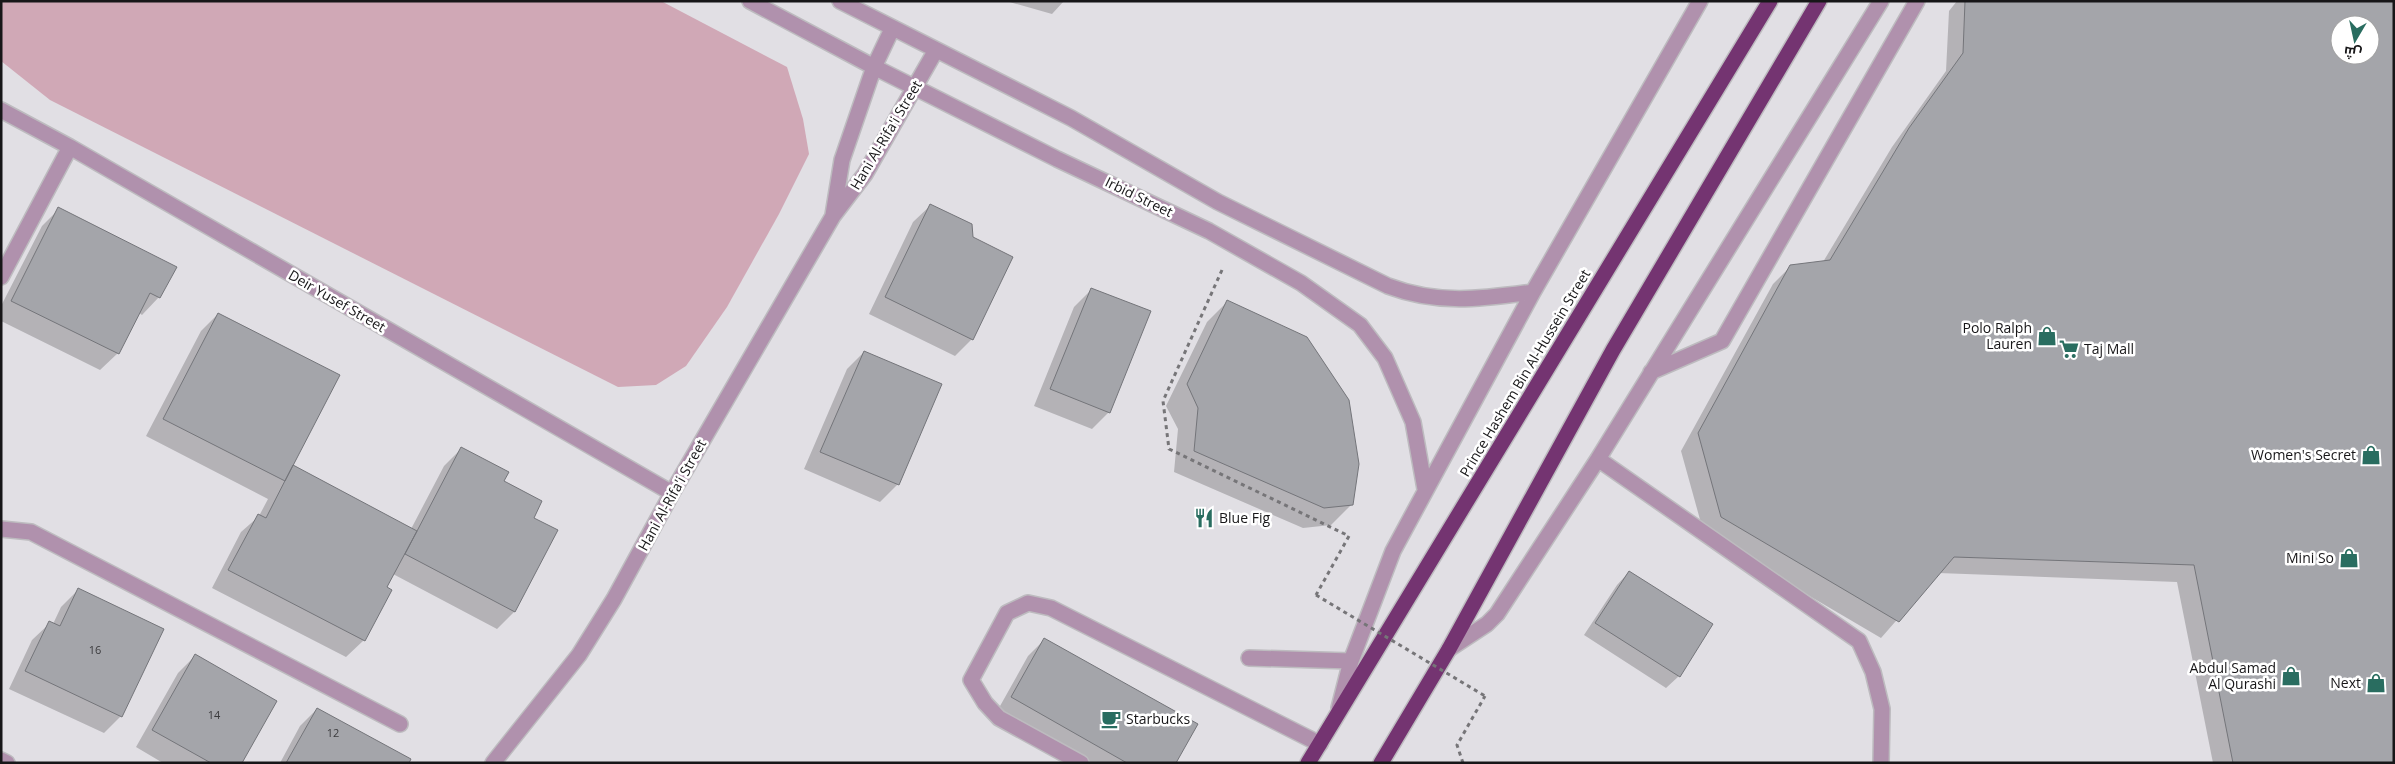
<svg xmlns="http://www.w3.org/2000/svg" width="2395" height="764" font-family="'Open Sans',Cairo,sans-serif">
  <rect width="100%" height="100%" fill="#e1dfe4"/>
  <path fill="#d0a8b6" d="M1,1H661L787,67L803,119L809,154L779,214L727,307L686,366L656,385L618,387L50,100L1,61Z"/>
  <path fill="#0003" fill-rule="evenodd" d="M1006,1H1064L1052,14Z
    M1957,1H2394V763H2213L2177,582L1938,573L1881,638L1704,534L1681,451L1773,284L1791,266L1823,262L1892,147L1946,71L1949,11ZM2340,25H2370V55H2340Z
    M931,205L972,339L955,356L869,314L913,222Z
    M59,209L159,297L142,315L138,312L118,353L100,370L1,321V306L42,226Z
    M1091,290L1109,412L1092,429L1034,406L1074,307Z
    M1228,301L1352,504L1331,525L1303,528L1174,472L1178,429L1166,406L1207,322Z
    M218,314L292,465L411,529L444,466L461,449L502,482L532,519L514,612L497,629L393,574L364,640L346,657L212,588L241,532L259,516L268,499L146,436L201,331Z
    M864,352L940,385L897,485L880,502L804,469L847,369Z
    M1629,572L1679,676L1666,688L1584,635L1617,585Z
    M78,590L121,716L104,733L9,689L32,640L50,623L53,624L61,607Z
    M1045,639L1174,763H1080L995,715L1028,656Z
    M195,656L240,763H163L136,747L178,673Z
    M317,709L408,763H280L300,726Z"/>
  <path fill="#a4a5aa" stroke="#74757a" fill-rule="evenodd" d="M1965,1H2394V763H2233L2194,565L1954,557L1899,622L1721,517L1698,433L1790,265L1830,260L1909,128L1963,53ZM2340,25H2370V55H2340Z
    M930,204L972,224L973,237L1013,257L973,340L885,297Z
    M58,207L177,267L160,298L150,293L119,354L11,301Z
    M1091,288L1151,311L1110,413L1050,389Z
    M1227,300L1307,337L1349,400L1359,464L1353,505L1324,508L1194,451L1198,408L1187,384Z
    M218,313L340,375L285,481L163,419Z
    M864,351L942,384L899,485L820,452Z
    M461,447L509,472L504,481L542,501L534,518L558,530L515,612L405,554Z
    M293,465L417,531L387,587L392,590L365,641L228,570L258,514L266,518Z
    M1629,571L1713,624L1680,677L1595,623Z
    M78,588L164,629L122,717L25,671L49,621L60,626Z
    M1044,638L1198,724L1176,763H1127L1011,697Z
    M195,654L277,701L242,763H211L152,730Z
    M317,708L411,759L409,763H286Z"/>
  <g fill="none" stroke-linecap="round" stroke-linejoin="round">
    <defs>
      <path id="minor" d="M750,1L874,67L1057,159L1209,231L1301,283L1360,325L1385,358L1413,422L1425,489
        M840,1L1071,118L1218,202L1388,286C1438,305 1481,299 1533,292
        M1,110L70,147L672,493
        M833,215L842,160L874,67L892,29
        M1,277L70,147
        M1651,372L1722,341L1917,1
        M1598,459L1859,641L1873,672L1882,709L1881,763
        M1,529L31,532L400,724
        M1449,649L1487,624L1497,614L1598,459L1881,1
        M1249,658L1351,661
        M1339,708L1351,661L1393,551L1533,292L1700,1
        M1,760L7,763
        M493,763L579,655L614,599L672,493L833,216L865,174L936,50
        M1081,763L999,718L985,703L971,680L1007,613L1028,603L1051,608L1320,744"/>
      <path id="highway" d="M1308,763L1770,1
        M1381,763L1449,649L1613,350L1819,1"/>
    </defs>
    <use href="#minor" stroke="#bdbbbf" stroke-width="18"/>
    <use href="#highway" stroke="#bdbbbf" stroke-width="18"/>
    <path stroke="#767578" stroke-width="3" stroke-dasharray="4 4" stroke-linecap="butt" d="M1222,270L1163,401L1169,449L1349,536L1316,595
      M1463,763L1457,745L1485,696"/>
    <use href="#minor" stroke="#b091ad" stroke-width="15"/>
    <use href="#highway" stroke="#743471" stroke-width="15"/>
    <path stroke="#767578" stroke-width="3" stroke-dasharray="4 4" stroke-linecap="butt" d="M1316,595L1485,696"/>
  </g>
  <defs>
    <symbol id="shop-bare" viewBox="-9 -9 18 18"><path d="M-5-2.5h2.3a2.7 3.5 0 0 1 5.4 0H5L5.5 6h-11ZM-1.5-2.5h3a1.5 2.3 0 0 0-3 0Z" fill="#296d60" stroke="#fff" stroke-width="2.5" paint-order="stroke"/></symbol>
    <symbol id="supermarket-bare" viewBox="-9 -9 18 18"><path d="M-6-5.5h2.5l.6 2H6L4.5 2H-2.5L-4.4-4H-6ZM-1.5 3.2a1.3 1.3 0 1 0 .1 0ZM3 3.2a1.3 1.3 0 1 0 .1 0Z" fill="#296d60" stroke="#fff" stroke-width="2.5" paint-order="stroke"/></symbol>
    <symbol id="restaurant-bare" viewBox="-9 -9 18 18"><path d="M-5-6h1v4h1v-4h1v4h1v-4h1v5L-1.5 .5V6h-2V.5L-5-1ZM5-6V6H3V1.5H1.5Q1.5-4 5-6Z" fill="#296d60" stroke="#fff" stroke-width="2.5" paint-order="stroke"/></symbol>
    <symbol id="cafe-bare" viewBox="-9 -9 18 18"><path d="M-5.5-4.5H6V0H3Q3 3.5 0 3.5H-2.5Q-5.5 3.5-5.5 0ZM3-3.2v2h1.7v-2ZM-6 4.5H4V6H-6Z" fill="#296d60" stroke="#fff" stroke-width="2.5" paint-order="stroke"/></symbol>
  </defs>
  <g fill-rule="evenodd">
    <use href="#shop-bare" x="2033" y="322" width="28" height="28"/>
    <use href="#supermarket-bare" x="2055" y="335" width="28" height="28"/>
    <use href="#shop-bare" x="2357" y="441" width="28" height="28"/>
    <use href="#restaurant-bare" x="1190" y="504" width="28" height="28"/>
    <use href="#shop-bare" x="2335" y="544" width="28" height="28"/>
    <use href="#shop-bare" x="2277" y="662" width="28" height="28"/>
    <use href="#shop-bare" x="2362" y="669" width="28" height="28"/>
    <use href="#cafe-bare" x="1097" y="705" width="28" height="28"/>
  </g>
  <g text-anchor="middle" stroke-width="5" stroke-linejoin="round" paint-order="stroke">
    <g font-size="11" fill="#3a3a3c">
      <text x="95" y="654">16</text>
      <text x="214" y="719">14</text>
      <text x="333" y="737">12</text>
    </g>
    <g font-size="14" fill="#171618" stroke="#fff">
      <text transform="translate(886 135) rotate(-59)" y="5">Hani Al-Rifa'i Street</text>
      <text transform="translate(1139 197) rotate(26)" y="5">Irbid Street</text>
      <text transform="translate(337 301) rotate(30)" y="5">Deir Yusef Street</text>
      <text transform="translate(1525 373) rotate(-59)" y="5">Prince Hashem Bin Al-Hussein Street</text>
      <text transform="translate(672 495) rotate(-61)" y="5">Hani Al-Rifa'i Street</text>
    </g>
    <g font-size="14" fill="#171618" stroke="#fff" text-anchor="end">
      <text x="2032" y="333">Polo Ralph<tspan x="2032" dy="16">Lauren</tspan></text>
      <text x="2084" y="354" text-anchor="start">Taj Mall</text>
      <text x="2356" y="460">Women's Secret</text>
      <text x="1219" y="523" text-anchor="start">Blue Fig</text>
      <text x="2334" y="563">Mini So</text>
      <text x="2276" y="673">Abdul Samad<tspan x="2276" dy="16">Al Qurashi</tspan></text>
      <text x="2361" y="688">Next</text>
      <text x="1126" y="724" text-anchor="start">Starbucks</text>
    </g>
  </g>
  <rect width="2395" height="764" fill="none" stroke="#171618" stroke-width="5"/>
  <g transform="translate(2355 40) rotate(189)"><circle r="24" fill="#ffffff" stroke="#a2a2a3"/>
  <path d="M0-4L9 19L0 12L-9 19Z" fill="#296d60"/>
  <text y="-8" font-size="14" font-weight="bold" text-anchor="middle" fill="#171618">ش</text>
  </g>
</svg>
